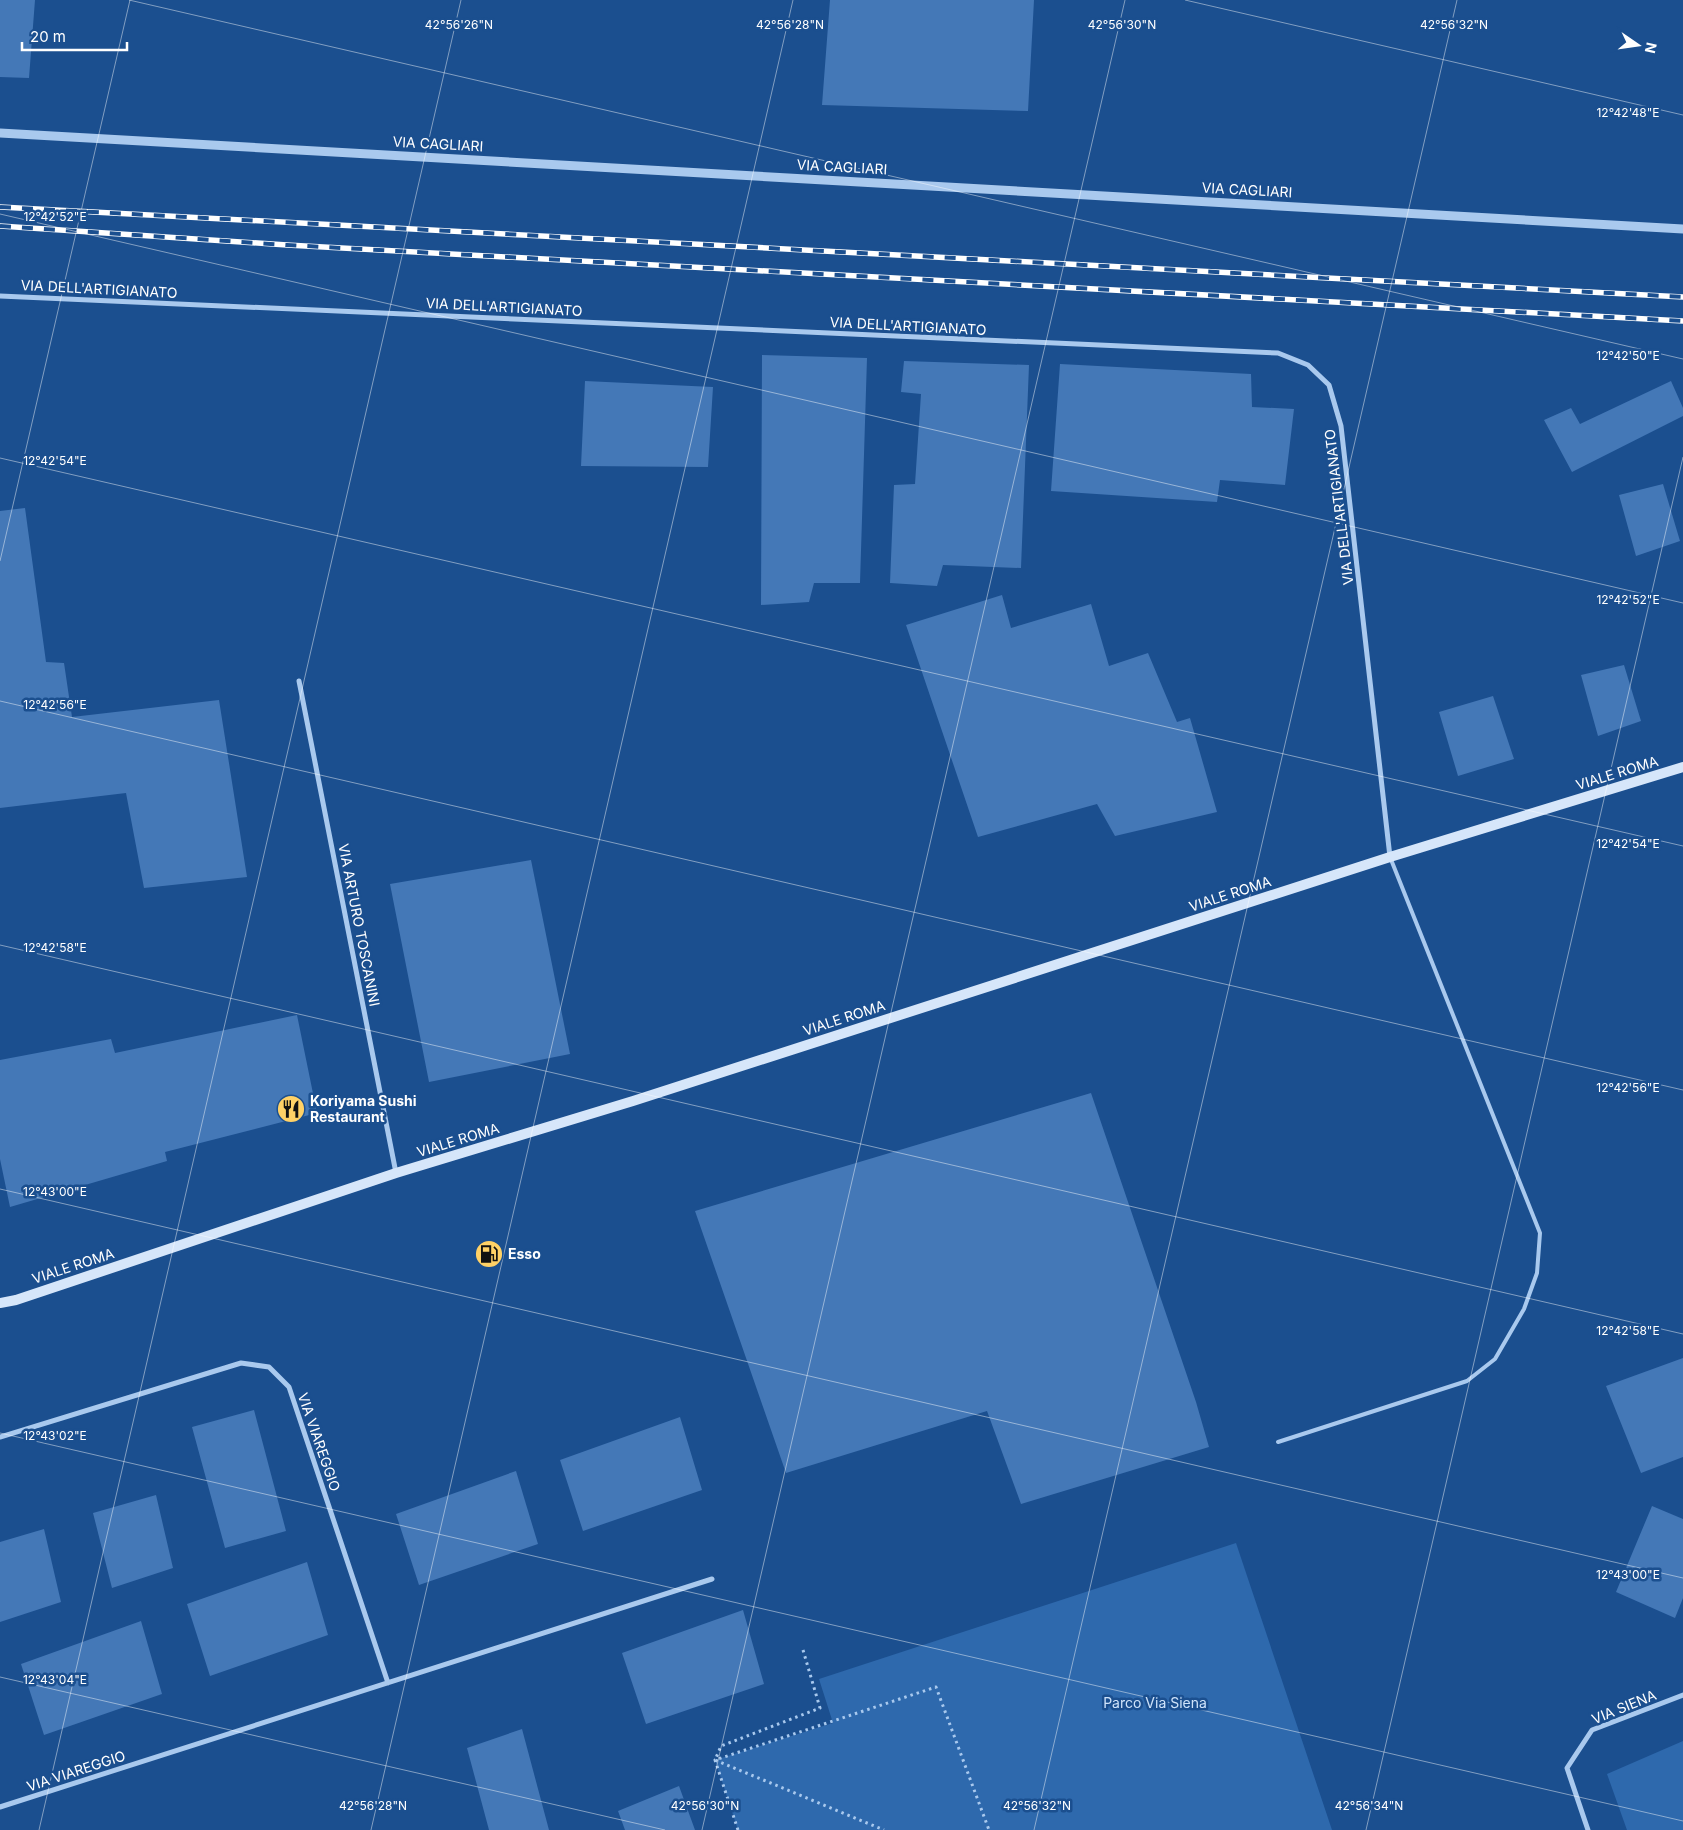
<svg xmlns="http://www.w3.org/2000/svg" width="1683" height="1830" font-family="Inter,sans-serif">
  <rect width="100%" height="100%" fill="#1b4f8f"/>
  <path fill="#2e69ad" d="M1236,1543L1332,1830H738L715,1760L833,1723L819,1679Z
    M1683,1741V1830H1627L1607,1774Z"/>
  <path fill="#4478b7" d="M0,0H35L29,78L0,77Z
    M830,0H1034L1028,111L822,105Z
    M762,355L867,358L860,583H814L809,602L761,605Z
    M904,361L1029,365L1021,568L943,565L937,586L890,583L894,485L915,484L921,394L901,392Z
    M1060,364L1251,374L1252,407L1294,409L1285,485L1220,480L1217,502L1051,491Z
    M585,381L713,387L708,467L581,466Z
    M1671,381L1683,408V416L1572,472L1544,420L1571,408L1580,424Z
    M1663,484L1680,541L1636,556L1619,495Z
    M25,508L46,662L64,663L72,717L219,700L247,877L144,888L126,793L0,808V511Z
    M1002,595L1011,628L1091,604L1109,666L1148,653L1177,722L1190,718L1217,812L1115,836L1097,804L978,837L906,625Z
    M1624,665L1641,721L1598,736L1581,675Z
    M1493,696L1514,759L1458,776L1439,712Z
    M531,860L570,1054L429,1082L390,884Z
    M297,1015L317,1113L165,1152L167,1161L10,1207L0,1159V1060L111,1039L115,1053Z
    M1091,1093L1196,1402L1209,1447L1021,1504L987,1411L786,1473L695,1211Z
    M1683,1358V1457L1641,1473L1606,1386Z
    M254,1410L286,1531L225,1548L192,1427Z
    M680,1417L702,1490L583,1531L560,1460Z
    M516,1471L538,1544L419,1585L396,1514Z
    M156,1495L173,1568L112,1588L93,1513Z
    M1652,1506L1683,1519V1598L1675,1618L1616,1592Z
    M44,1529L61,1602L0,1622V1542Z
    M307,1562L328,1635L210,1676L187,1604Z
    M743,1610L764,1684L646,1724L622,1653Z
    M141,1621L162,1694L44,1735L21,1664Z
    M522,1729L549,1830H489L467,1748Z
    M679,1786L695,1830H625L618,1811Z"/>
  <g fill="none" stroke-linecap="round" stroke-linejoin="round">
    <path stroke="#a9c9ee" stroke-width="3" stroke-dasharray="2.5 4" stroke-linecap="butt" d="M803,1650L820,1708L721,1746L715,1760L884,1830
      M738,1830L715,1760L936,1687L989,1830"/>
    <path stroke="#a9c9ee" stroke-width="4" d="M1278,1442L1467,1381L1495,1359L1524,1309L1537,1273L1540,1233L1390,857"/>
    <path stroke="#a9c9ee" stroke-width="5" d="M0,296L1278,353L1308,365L1329,385L1341,426L1390,857
      M299,681L396,1173
      M0,1437L241,1363L269,1367L289,1387L388,1683
      M0,1807L712,1579
      M1588,1830L1567,1768L1592,1730L1683,1695"/>
    <path stroke="#a9c9ee" stroke-width="9" d="M0,133L1683,229"/>
    <path stroke="#d6e6fa" stroke-width="10" d="M0,1303L16,1300L396,1173L633,1101L1390,857L1683,767"/>
    <defs>
      <path id="rail" d="M0,207L1683,297
        M0,226L287,245L1683,321"/>
    </defs>
    <use href="#rail" stroke="#fff" stroke-width="5.5"/>
    <use href="#rail" stroke="#1b4f8f" stroke-width="4" stroke-dasharray="11" stroke-linecap="butt"/>
  </g>
  <path fill="none" stroke="#fff" stroke-width="1" stroke-opacity="0.45" d="M129,0L1683,359M1185,0L1683,115M0,214L1683,603M0,458L1683,846M0,561L130,0M0,701L1683,1090M0,945L1683,1334M0,1189L1683,1578M0,1433L1683,1821M0,1677L665,1830M39,1830L461,0M371,1830L793,0M702,1830L1125,0M1034,1830L1457,0M1366,1830L1683,457"/>
  <defs>
    <symbol id="restaurant-disc" viewBox="-11 -11 22 22"><circle r="9.5" fill="#ffd166" stroke="#1b4f8f"/><path d="M-5-6h1v4h1v-4h1v4h1v-4h1v5L-1.5 .5V6h-2V.5L-5-1ZM5-6V6H3V1.5H1.5Q1.5-4 5-6Z" fill="#111"/></symbol>
    <symbol id="fuel-disc" viewBox="-11 -11 22 22"><circle r="9.5" fill="#ffd166" stroke="#1b4f8f"/><path d="M-5.5-6h7V0h2V4h1.3V-2.5L3-4.5l.8-.8L6-3V5H2.5V1h-1V6h-7ZM-4.2-4.7v3.2H.2V-4.7Z" fill="#111"/></symbol>
  </defs>
  <g fill-rule="evenodd">
    <use href="#restaurant-disc" x="275" y="1093" width="32" height="32"/>
    <use href="#fuel-disc" x="473" y="1238" width="32" height="32"/>
  </g>
  <g text-anchor="middle" stroke-width="5" stroke-linejoin="round" paint-order="stroke">
    <g font-size="14" fill="#fff" stroke="#1b4f8f">
      <text transform="translate(438 144) rotate(3)" y="5">VIA CAGLIARI</text>
      <text transform="translate(842 167) rotate(3)" y="5">VIA CAGLIARI</text>
      <text transform="translate(1247 190) rotate(3)" y="5">VIA CAGLIARI</text>
      <text transform="translate(99 289) rotate(3)" y="5">VIA DELL'ARTIGIANATO</text>
      <text transform="translate(504 307) rotate(3)" y="5">VIA DELL'ARTIGIANATO</text>
      <text transform="translate(908 326) rotate(3)" y="5">VIA DELL'ARTIGIANATO</text>
      <text transform="translate(1339 507) rotate(-97)" y="5">VIA DELL'ARTIGIANATO</text>
      <text transform="translate(1617 773) rotate(-17)" y="5">VIALE ROMA</text>
      <text transform="translate(1230 894) rotate(-18)" y="5">VIALE ROMA</text>
      <text transform="translate(359 925) rotate(79)" y="5">VIA ARTURO TOSCANINI</text>
      <text transform="translate(844 1018) rotate(-18)" y="5">VIALE ROMA</text>
      <text transform="translate(458 1140) rotate(-17)" y="5">VIALE ROMA</text>
      <text transform="translate(73 1266) rotate(-18)" y="5">VIALE ROMA</text>
      <text transform="translate(319 1442) rotate(71)" y="5">VIA VIAREGGIO</text>
      <text transform="translate(1624 1707) rotate(-22)" y="5">VIA SIENA</text>
      <text transform="translate(76 1771) rotate(-18)" y="5">VIA VIAREGGIO</text>
    </g>
    <g font-size="14" font-weight="bold" fill="#fff" stroke="#1b4f8f" text-anchor="start">
      <text x="310" y="1106">Koriyama Sushi<tspan x="310" dy="16">Restaurant</tspan></text>
      <text x="508" y="1259">Esso</text>
    </g>
    <g font-size="14" fill="#cfe3fa" stroke="#1b4f8f">
      <text x="1155" y="1708">Parco Via Siena</text>
    </g>
  </g>
  <g font-size="12" text-anchor="middle" fill="#fff" stroke="#1b4f8f" stroke-width="5" stroke-linejoin="round" paint-order="stroke">
    <text x="459" y="29">42°56'26"N</text>
    <text x="790" y="29">42°56'28"N</text>
    <text x="1122" y="29">42°56'30"N</text>
    <text x="1454" y="29">42°56'32"N</text>
    <text x="1628" y="117">12°42'48"E</text>
    <text x="55" y="221">12°42'52"E</text>
    <text x="1628" y="360">12°42'50"E</text>
    <text x="55" y="465">12°42'54"E</text>
    <text x="1628" y="604">12°42'52"E</text>
    <text x="55" y="709">12°42'56"E</text>
    <text x="1628" y="848">12°42'54"E</text>
    <text x="55" y="952">12°42'58"E</text>
    <text x="1628" y="1092">12°42'56"E</text>
    <text x="55" y="1196">12°43'00"E</text>
    <text x="1628" y="1335">12°42'58"E</text>
    <text x="55" y="1440">12°43'02"E</text>
    <text x="1628" y="1579">12°43'00"E</text>
    <text x="55" y="1684">12°43'04"E</text>
    <text x="373" y="1810">42°56'28"N</text>
    <text x="705" y="1810">42°56'30"N</text>
    <text x="1037" y="1810">42°56'32"N</text>
    <text x="1369" y="1810">42°56'34"N</text>
  </g>
  <g transform="translate(1638 45) rotate(103)" stroke="#1b4f8f" stroke-width="4" paint-order="stroke">
  <path d="M0-4L9 19L0 12L-9 19Z" fill="#ffffff"/>
  <text y="-8" font-size="14" font-weight="bold" text-anchor="middle" fill="#ffffff">N</text>
  </g>
  <path d="M22 42v8h105v-8" fill="none" stroke="#ffffff" stroke-width="2.5"/>
  <text x="30" y="42" font-size="15" fill="#ffffff" stroke="#1b4f8f" stroke-width="4" paint-order="stroke">20 m</text>
</svg>
